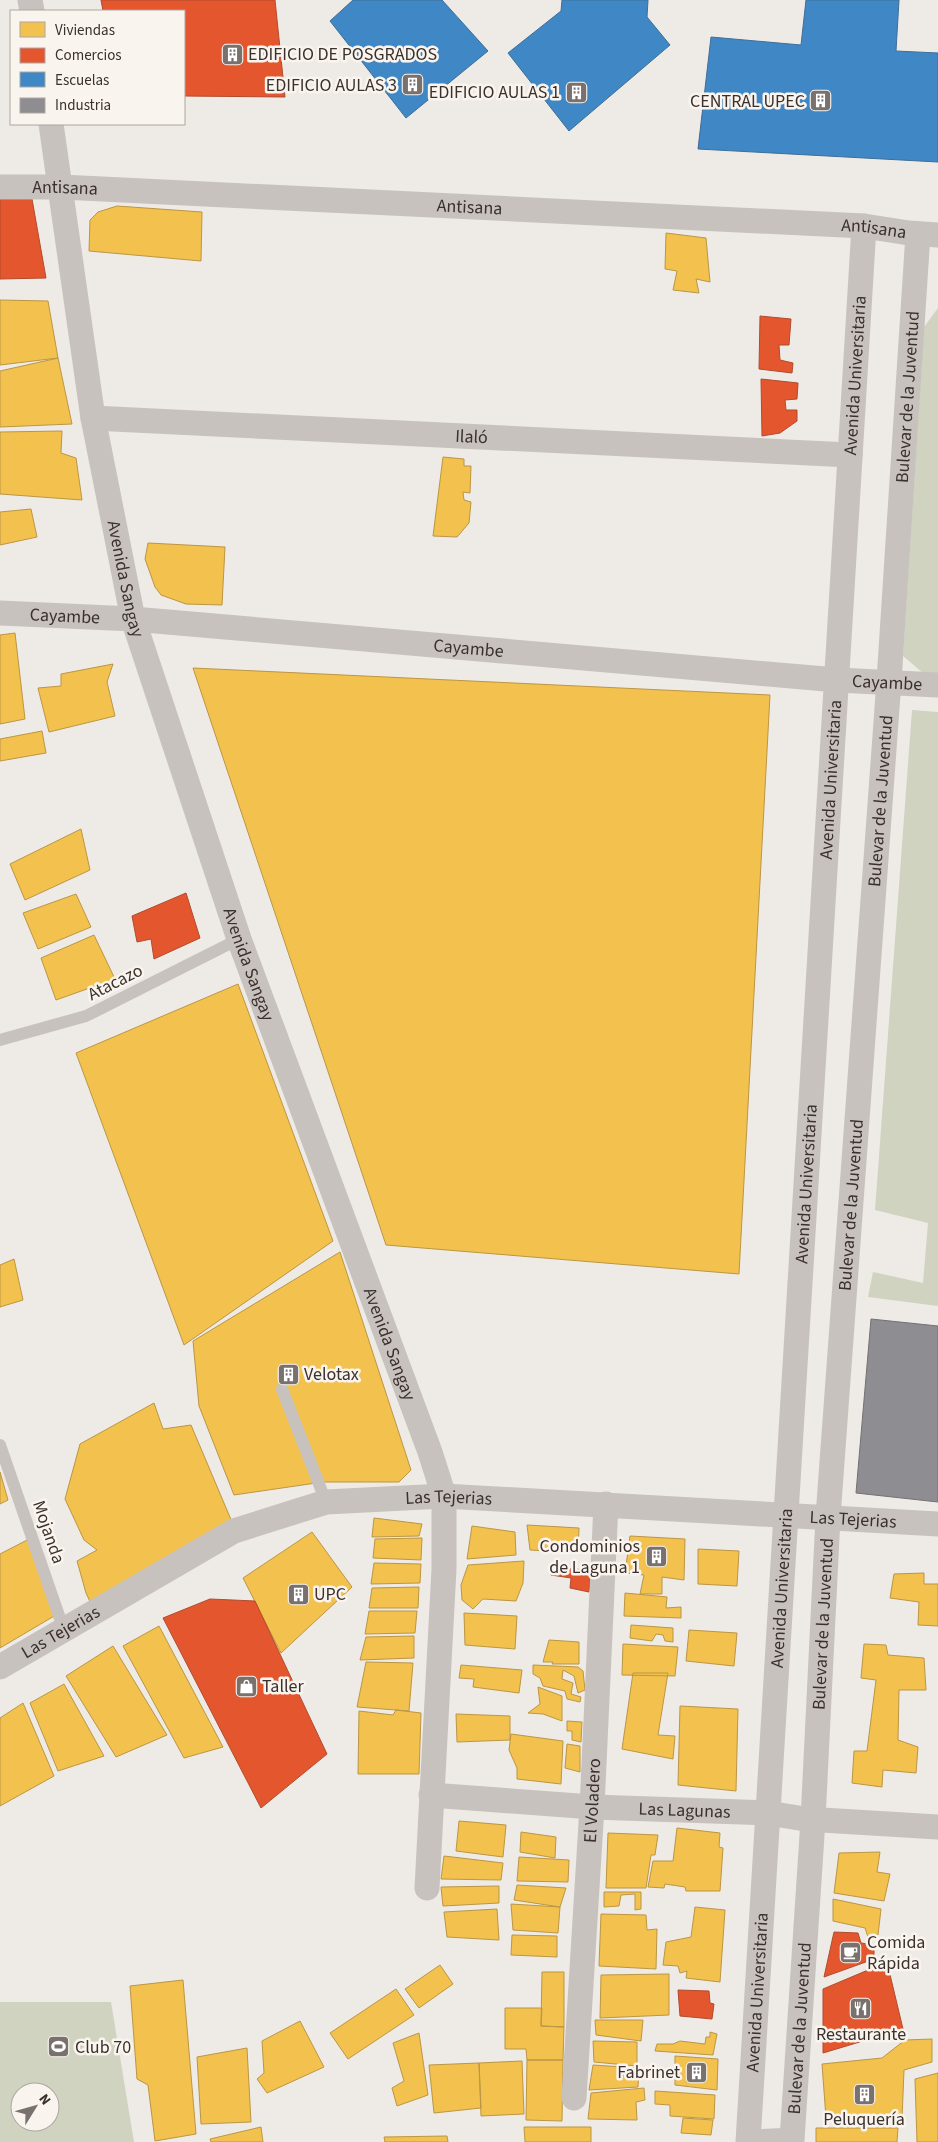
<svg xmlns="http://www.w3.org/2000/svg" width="938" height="2142" font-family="'Source Sans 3',sans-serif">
  <rect width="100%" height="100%" fill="#eeeae6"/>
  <path fill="#d1d3c1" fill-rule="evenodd" d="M938,308V674L923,673L903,656L924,327Z
    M912,710L938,712V1306L868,1297L873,1272L923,1283L928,1223L875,1210Z
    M0,2002H111L134,2142H0ZM20,2092H50V2122H20Z"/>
  <path fill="#f2c14e" stroke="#bb9644" d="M117,206L202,212L201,261L89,251L90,220L98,212Z
    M666,233L706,238L710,282L696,279L699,293L673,290L677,271L665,269Z
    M0,300L48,301L58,358L0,365Z
    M58,358L72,424L0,427V371Z
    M62,431L61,453L76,458L82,500L0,494V432Z
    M443,457L464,459V466H471L470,493L463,492L464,500L471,502L469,523L457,537L433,536Z
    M31,509L37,537L0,545V512Z
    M148,543L225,547L222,605L186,604L161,595L155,587L145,559Z
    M15,633L25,719L0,724V635Z
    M113,664L107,682L115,716L49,732L38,688L61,686V674Z
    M193,668L770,695L739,1274L386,1245Z
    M42,731L46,753L0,761V739Z
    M81,829L90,870L25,900L10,864Z
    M76,894L91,927L38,949L23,913Z
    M94,935L115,979L56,1000L41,958Z
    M238,984L333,1241L184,1345L76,1053Z
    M340,1252L411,1470L399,1482H323L234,1495L199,1406L193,1341Z
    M14,1259L23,1300L0,1307V1265Z
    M154,1403L163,1429L191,1425L232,1522L92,1606L86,1593L77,1561L97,1550L84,1540L65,1499L80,1444Z
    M0,1472L8,1500L0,1504Z
    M374,1518L422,1524L419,1536L372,1537Z
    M527,1525L579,1528L578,1553L530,1550Z
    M472,1526L515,1532L516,1555L467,1559Z
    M312,1532L352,1587L281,1653L243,1578Z
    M630,1536L685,1539L684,1580L662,1577V1594H640L644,1575L625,1573Z
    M422,1538L421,1560L373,1558L375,1539Z
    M29,1539L61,1612L0,1648V1554Z
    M698,1549L739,1551L737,1586L698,1584Z
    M524,1561L523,1583L516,1601L483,1599L473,1609L462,1600L461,1585L468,1565Z
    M374,1563L421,1564L420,1583L371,1584Z
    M924,1573V1584H938V1626L918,1625L919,1602L890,1598L894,1574Z
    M419,1587L418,1608H369L372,1588Z
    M625,1593L667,1597L666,1608L681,1607V1618L624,1616Z
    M369,1611H417L415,1633L365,1634Z
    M464,1613L517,1616L515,1649L465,1645Z
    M631,1625L673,1628V1642L665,1641L663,1635L656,1634L652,1641L630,1638Z
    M159,1626L223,1747L184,1758L123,1646Z
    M689,1630L737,1633L734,1666L686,1661Z
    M414,1636V1658L360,1660L366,1637Z
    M549,1640L579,1642V1664H552L553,1662H543Z
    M623,1644L678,1647L675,1676L622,1675Z
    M864,1644L886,1645L888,1655L924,1658L926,1690H899L898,1740L918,1747L916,1773L883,1770L882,1787L852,1783L854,1751H867L876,1680L861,1678Z
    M113,1646L167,1735L116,1757L66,1676Z
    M366,1662L413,1663L409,1711L357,1707Z
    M461,1665L522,1670L519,1693L473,1687L474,1679L459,1678Z
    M533,1665L578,1667L583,1671L585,1690L578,1693L574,1676L563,1670L562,1679L573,1683L571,1694L581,1697L580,1702L567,1699L565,1691L543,1686L540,1678L533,1674Z
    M633,1673H668L658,1735L675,1736L673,1759L622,1749Z
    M64,1684L104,1756L58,1771L30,1703Z
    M538,1687L562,1696V1721L543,1714L528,1713L540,1704Z
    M23,1703L54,1776L0,1806V1718Z
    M680,1706L738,1709L736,1791L678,1785Z
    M396,1710L421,1713L419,1774H358L359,1711L393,1715Z
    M456,1714L510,1716V1740L457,1742Z
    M567,1721L582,1722L581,1742L572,1740V1731H567Z
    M511,1734L563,1741L561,1784L517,1779V1768L509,1750Z
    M567,1744L580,1746V1772L565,1768Z
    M459,1821L506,1825L503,1857L456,1851Z
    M677,1828L720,1833L719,1847L723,1848L720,1891H686L685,1887L665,1884L664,1888L648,1887L653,1861H673Z
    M521,1832L556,1837L555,1858L520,1852Z
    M608,1833L658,1835L655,1855H651L646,1888H606Z
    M880,1852L877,1872L890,1874L884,1901L834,1893L839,1853Z
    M444,1856L503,1863L501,1880L441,1879Z
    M519,1857L569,1860L568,1882L517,1881Z
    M517,1885L566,1888L560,1907L514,1900Z
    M499,1886V1903L443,1906L441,1887Z
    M604,1892H641V1909L635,1910V1894L621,1895L619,1906L604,1907Z
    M833,1899L881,1909L878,1935L868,1937L865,1928L833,1921Z
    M511,1904L560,1907L558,1933L513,1930Z
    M695,1907L725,1910L720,1982L686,1978L687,1971L680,1973L678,1966L663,1965L666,1942L691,1937Z
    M497,1909L499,1940L447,1937L444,1912Z
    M601,1914L646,1915L647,1930L657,1929L656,1969L599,1966Z
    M512,1935L557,1936V1957L511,1955Z
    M440,1965L453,1984L419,2008L405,1989Z
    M542,1972H564V2027L541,2026Z
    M669,1974V2015L600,2018L601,1975Z
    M183,1980L196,2134L155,2141L148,2085L137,2079L130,1986Z
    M396,1989L414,2015L348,2059L330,2033Z
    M505,2008H542L541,2026L564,2027L563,2060H527L526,2049H505Z
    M595,2020H643L641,2041L596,2035Z
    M300,2021L324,2067L267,2093L257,2079L264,2073L262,2041Z
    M710,2032L717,2034L713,2055L655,2051L657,2044H673L680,2041L705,2044L706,2037H710Z
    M419,2033L428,2095L397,2106L392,2088L404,2081L393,2043Z
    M932,2039V2062L904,2070L902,2119L826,2118L822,2064L882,2058L905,2040Z
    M593,2041L637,2042V2066L594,2062Z
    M247,2048L251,2122L201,2124L197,2057Z
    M675,2056L718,2059L717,2090L675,2085Z
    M527,2060H563L562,2121L526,2120Z
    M522,2061L524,2114L481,2116L479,2063Z
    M479,2063L481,2108L434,2113L429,2065Z
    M593,2065L639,2068L638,2087L589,2090Z
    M938,2073V2142H917L915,2079Z
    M644,2088L645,2100L636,2102L637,2120L588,2119L591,2093Z
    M655,2091L715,2095L714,2119L670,2116V2105L655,2104Z
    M683,2118L713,2120L711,2135L681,2133Z
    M261,2127L263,2142H211L210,2139Z
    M524,2127H591V2142H525Z
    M816,2128H898L897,2142H816Z
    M447,2136L448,2142H385L384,2137Z"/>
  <path fill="#e4572e" stroke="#b14b2d" d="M101,0H275L285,97L184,96V11H103Z
    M0,199H32L46,278L0,279Z
    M760,316L791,319L789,345H779L780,360L793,363L792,373L759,369Z
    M761,379L798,383L797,399L785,400L786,410H797V421L780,433L762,436Z
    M186,893L200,938L154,959L151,939L137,942L132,916Z
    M551,1568L591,1570L589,1592L570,1588L571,1578L551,1575Z
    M210,1599L255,1601L327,1754L261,1808L163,1618Z
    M834,1932L858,1933L861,1943L874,1945V1959L824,1977Z
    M887,1962L903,2029L823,2053V1989Z
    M678,1990L709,1991L710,2003L714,2004L712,2019L680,2016Z"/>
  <path fill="#3f88c5" stroke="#3e6e97" d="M353,0H442L488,51L406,118L330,21Z
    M562,0H648L647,17L670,45L569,131L508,53L561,11Z
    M806,0H899L896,51L938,53V162L698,149L711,37L801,45Z"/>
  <path fill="#8d8d92" stroke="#747173" d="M871,1319L938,1326V1502L856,1493Z"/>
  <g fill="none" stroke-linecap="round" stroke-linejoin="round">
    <path stroke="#c8c2be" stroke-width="12" d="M0,1040L86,1016L239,939
      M282,1389L326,1502
      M0,1445L64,1630"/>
    <g stroke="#c8c2be" stroke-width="25">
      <path d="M30,0L32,11"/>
      <path id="s1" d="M51,124L93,418L133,619L239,939L430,1452L444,1496V1569L427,1888"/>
      <path id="s2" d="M0,187H61L864,226L909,233L938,235"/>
      <path id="s3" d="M93,418L850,455"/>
      <path id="s4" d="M0,613L133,619L837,680L938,685"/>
      <path id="s5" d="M0,1667L234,1531L326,1502L444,1496L938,1524"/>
      <path id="s6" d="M431,1795L592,1807L768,1813L805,1819L938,1827"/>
      <path id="s7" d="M574,2098L592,1807L606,1504"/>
      <path id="s8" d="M748,2142L864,226"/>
      <path id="s9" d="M754,2142L792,2140L813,1820L828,1517L889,681L918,234"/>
    </g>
  </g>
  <defs>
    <symbol id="building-square" viewBox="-11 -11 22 22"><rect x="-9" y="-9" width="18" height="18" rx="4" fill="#79716d" stroke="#faf4ef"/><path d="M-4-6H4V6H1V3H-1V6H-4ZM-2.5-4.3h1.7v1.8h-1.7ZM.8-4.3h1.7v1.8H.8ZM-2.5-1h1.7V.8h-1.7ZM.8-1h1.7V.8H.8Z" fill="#fff"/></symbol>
    <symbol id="shop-square" viewBox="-11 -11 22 22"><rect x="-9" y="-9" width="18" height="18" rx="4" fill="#79716d" stroke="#faf4ef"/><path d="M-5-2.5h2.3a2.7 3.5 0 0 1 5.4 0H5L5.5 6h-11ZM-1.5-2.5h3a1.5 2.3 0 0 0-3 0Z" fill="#fff"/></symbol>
    <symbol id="cafe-square" viewBox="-11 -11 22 22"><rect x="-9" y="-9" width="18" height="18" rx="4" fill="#79716d" stroke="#faf4ef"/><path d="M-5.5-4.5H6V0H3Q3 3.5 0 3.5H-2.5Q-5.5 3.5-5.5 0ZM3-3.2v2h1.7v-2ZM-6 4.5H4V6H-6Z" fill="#fff"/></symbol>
    <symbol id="restaurant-square" viewBox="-11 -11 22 22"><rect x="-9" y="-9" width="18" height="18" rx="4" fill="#79716d" stroke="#faf4ef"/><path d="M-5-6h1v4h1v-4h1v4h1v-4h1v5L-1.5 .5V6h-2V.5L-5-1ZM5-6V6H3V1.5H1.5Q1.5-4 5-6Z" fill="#fff"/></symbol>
    <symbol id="stadium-square" viewBox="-11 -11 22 22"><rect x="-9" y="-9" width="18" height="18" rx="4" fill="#79716d" stroke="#faf4ef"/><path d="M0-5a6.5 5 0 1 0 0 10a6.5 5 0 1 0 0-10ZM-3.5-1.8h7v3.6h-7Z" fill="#fff"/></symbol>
  </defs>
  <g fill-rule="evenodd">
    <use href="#building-square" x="220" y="42" width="25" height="25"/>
    <use href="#building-square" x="400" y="72" width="25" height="25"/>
    <use href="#building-square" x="564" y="80" width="25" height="25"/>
    <use href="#building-square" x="808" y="88" width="25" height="25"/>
    <use href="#building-square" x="276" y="1362" width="25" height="25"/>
    <use href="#building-square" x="644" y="1544" width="25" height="25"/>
    <use href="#building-square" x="286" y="1582" width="25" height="25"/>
    <use href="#shop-square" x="234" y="1674" width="25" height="25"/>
    <use href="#cafe-square" x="838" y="1940" width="25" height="25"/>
    <use href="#restaurant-square" x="848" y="1996" width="25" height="25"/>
    <use href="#stadium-square" x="46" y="2034" width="25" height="25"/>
    <use href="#building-square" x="684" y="2060" width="25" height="25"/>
    <use href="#building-square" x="852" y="2082" width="25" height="25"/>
  </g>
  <g text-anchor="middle" stroke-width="5" stroke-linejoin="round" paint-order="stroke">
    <g font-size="18" fill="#3a302c" stroke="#faf4ef" text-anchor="start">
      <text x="248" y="60">EDIFICIO DE POSGRADOS</text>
      <text x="397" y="91" text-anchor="end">EDIFICIO AULAS 3</text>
      <text x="560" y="98" text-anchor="end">EDIFICIO AULAS 1</text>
      <text x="805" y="107" text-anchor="end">CENTRAL UPEC</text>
      <text x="304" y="1380">Velotax</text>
      <text x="640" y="1552" text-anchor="end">Condominios<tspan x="640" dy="21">de Laguna 1</tspan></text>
      <text x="314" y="1600">UPC</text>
      <text x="262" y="1692">Taller</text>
      <text x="867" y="1948">Comida<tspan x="867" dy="21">Rápida</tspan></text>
      <text x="861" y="2040" text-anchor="middle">Restaurante</text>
      <text x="75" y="2053">Club 70</text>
      <text x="680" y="2078" text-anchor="end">Fabrinet</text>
      <text x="864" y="2125" text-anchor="middle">Peluquería</text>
    </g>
    <g font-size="18" fill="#3a302c" stroke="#faf4ef">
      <text dy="6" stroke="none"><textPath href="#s2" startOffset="65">Antisana</textPath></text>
      <text dy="6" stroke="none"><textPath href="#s2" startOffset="470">Antisana</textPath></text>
      <text dy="6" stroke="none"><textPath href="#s2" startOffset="875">Antisana</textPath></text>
      <text dy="6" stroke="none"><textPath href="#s8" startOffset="1770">Avenida Universitaria</textPath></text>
      <text dy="6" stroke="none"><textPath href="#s9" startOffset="1785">Bulevar de la Juventud</textPath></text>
      <text dy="6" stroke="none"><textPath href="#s3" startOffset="379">Ilaló</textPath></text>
      <text dy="6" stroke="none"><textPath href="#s1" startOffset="461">Avenida Sangay</textPath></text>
      <text dy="6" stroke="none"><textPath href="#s4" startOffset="65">Cayambe</textPath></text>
      <text dy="6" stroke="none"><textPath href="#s4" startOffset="470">Cayambe</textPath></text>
      <text dy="6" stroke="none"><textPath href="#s4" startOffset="890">Cayambe</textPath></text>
      <text dy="6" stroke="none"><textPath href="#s8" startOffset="1365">Avenida Universitaria</textPath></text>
      <text dy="6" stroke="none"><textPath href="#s9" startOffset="1380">Bulevar de la Juventud</textPath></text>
      <text dy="6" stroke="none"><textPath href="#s1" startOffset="866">Avenida Sangay</textPath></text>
      <text transform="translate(115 982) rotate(-27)" y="6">Atacazo</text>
      <text dy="6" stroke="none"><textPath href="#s8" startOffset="960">Avenida Universitaria</textPath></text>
      <text dy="6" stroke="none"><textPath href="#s9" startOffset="975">Bulevar de la Juventud</textPath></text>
      <text dy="6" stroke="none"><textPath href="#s1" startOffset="1271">Avenida Sangay</textPath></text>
      <text dy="6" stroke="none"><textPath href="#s5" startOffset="490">Las Tejerias</textPath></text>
      <text dy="6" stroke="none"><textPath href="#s5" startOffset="895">Las Tejerias</textPath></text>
      <text transform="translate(49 1532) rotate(71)" y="6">Mojanda</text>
      <text dy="6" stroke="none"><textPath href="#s8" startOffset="555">Avenida Universitaria</textPath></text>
      <text dy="6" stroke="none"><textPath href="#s9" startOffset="555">Bulevar de la Juventud</textPath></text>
      <text dy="6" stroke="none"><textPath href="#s5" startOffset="70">Las Tejerias</textPath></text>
      <text dy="6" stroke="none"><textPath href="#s7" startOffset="298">El Voladero</textPath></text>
      <text dy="6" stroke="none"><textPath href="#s6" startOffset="254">Las Lagunas</textPath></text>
      <text dy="6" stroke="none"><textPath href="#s8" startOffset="150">Avenida Universitaria</textPath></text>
      <text dy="6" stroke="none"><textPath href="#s9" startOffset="150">Bulevar de la Juventud</textPath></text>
    </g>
  </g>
  <rect x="10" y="10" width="175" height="115" fill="#faf4ef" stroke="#ada6a1"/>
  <rect x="20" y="22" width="25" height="15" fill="#f2c14e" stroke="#ada6a1"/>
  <text x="55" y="35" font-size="15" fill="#3a302c">Viviendas</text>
  <rect x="20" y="48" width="25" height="15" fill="#e4572e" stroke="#ada6a1"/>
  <text x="55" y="60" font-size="15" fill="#3a302c">Comercios</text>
  <rect x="20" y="72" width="25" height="15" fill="#3f88c5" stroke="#ada6a1"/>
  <text x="55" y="85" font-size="15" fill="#3a302c">Escuelas</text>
  <rect x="20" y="98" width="25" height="15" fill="#8d8d92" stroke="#ada6a1"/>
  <text x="55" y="110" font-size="15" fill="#3a302c">Industria</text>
  <g transform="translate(35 2107) rotate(53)"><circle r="24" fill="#faf4ef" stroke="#ada6a1"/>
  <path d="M0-4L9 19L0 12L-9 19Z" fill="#79716d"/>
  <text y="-8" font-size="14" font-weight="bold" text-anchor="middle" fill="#3a302c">N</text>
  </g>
</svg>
